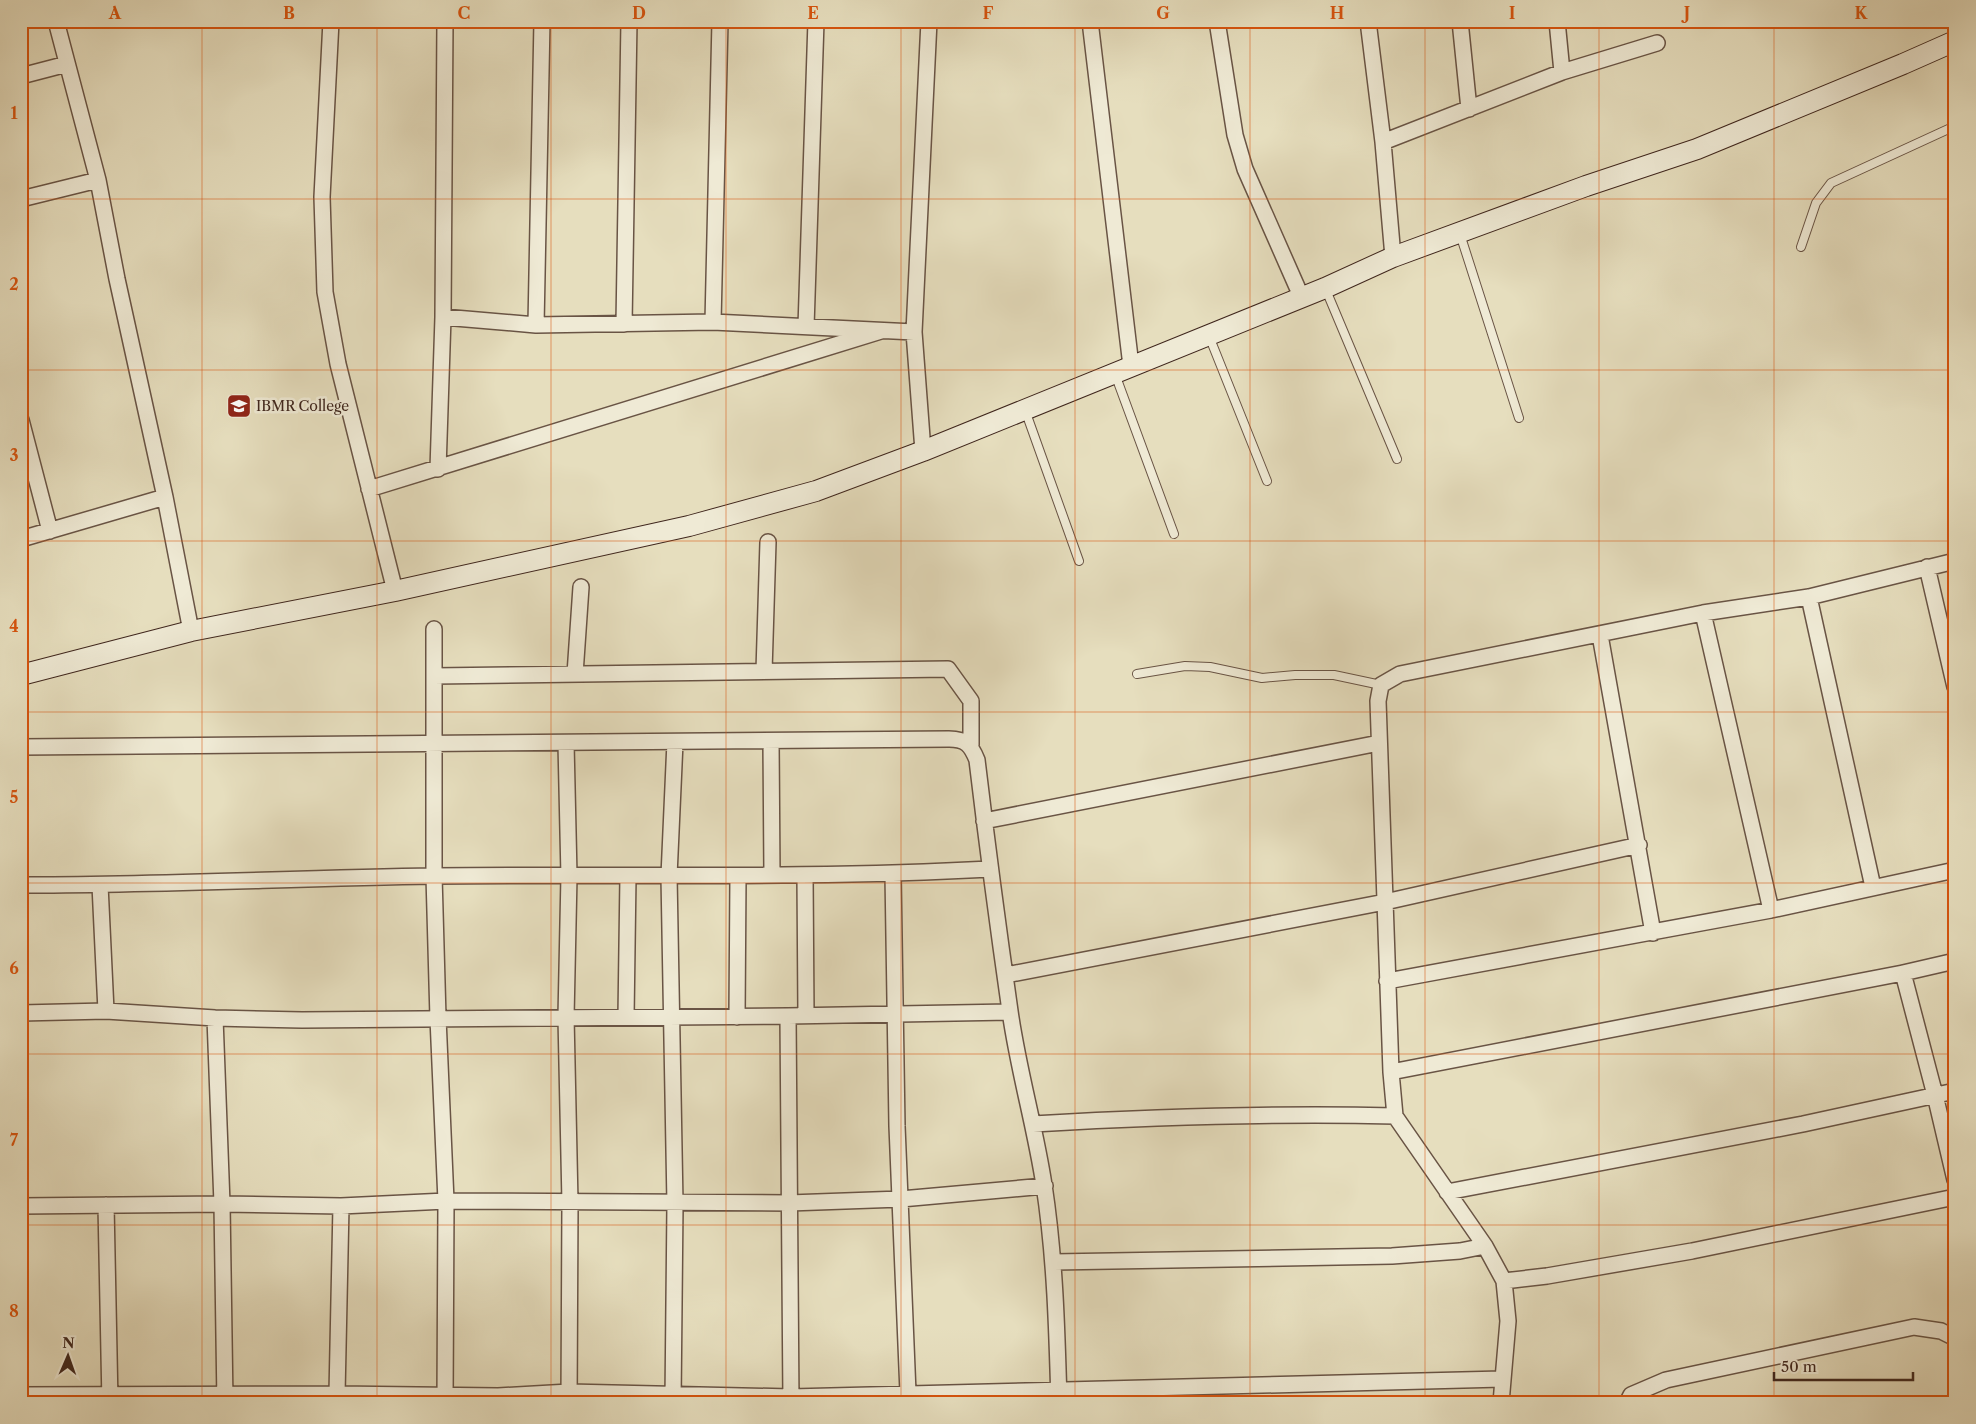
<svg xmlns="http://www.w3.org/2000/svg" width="1976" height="1424" font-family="'Libre Caslon Text',serif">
  <rect width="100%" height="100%" fill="#e6debe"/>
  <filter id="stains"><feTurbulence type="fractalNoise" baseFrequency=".004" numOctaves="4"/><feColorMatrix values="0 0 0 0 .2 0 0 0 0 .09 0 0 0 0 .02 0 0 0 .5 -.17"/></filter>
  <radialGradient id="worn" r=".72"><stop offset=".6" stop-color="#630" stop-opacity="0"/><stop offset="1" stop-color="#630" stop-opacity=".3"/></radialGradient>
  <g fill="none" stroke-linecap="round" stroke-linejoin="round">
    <defs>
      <path id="lane" d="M1460,234L1519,418
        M1801,247L1816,203L1831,183L1955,126
        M1326,290L1397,459
        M1209,336L1267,481
        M1115,374L1174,534
        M1025,410L1079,561
        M1137,674L1185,666L1210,667L1262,678L1295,675H1334L1381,685"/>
      <path id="street" d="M56,21L98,180L117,279L165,497L191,631
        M331,21L322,197L325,292L338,364L395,591
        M1090,21L1131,366
        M1217,21L1235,135L1245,169L1301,296
        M1368,21L1383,142L1393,257
        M1460,21L1469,109
        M1557,21L1562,72
        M21,76L67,64
        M1383,142L1562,72L1657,43
        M21,199L98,180
        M443,317L536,325L713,322L914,332
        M713,322L720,21
        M624,324L629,21
        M536,325L542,21
        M806,327L816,21
        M21,420L50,531
        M923,451L914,332L929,21
        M438,469L443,317L445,21
        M369,489L881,331
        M21,539L165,497
        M1955,561L1809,597L1703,613L1400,674L1381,685L1378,701L1391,1072L1395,1116L1485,1246L1504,1281L1547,1276L1692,1251L1955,1197
        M1927,567L1955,687
        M1809,597L1873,887
        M1703,613L1771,910
        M434,629V876L438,1018L446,1201L445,1403
        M1600,635L1653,933
        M764,671L768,542
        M575,674L581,587
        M434,676L948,669L971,701V745
        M771,741L772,875
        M566,743L569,876L566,1017L570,1203L569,1403
        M21,747L949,739C966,739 971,745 977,760C987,844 998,927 1010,1011C1018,1069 1035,1126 1044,1185C1055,1257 1057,1330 1059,1403
        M984,821L1379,743
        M893,874L897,1126L908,1393
        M805,875L806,1016
        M21,885C159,885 297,878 435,876C620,874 805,879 990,869
        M100,885L106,1011
        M1903,973L1935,1095L1955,1180
        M1006,975L1385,902L1639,845
        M1387,981L1771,910L1955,870
        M21,1013L106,1011L215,1018L302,1020L788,1016L1010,1012
        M788,1016L791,1403
        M626,1017L628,876
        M737,1017L738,876
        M215,1018L222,1204L225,1403
        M1391,1072L1903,973L1955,961
        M1033,1124C1154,1117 1274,1113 1395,1116
        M1447,1192L1803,1124L1955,1091
        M106,1205L110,1403
        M21,1206L222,1204L341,1206L446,1201L789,1203L901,1199L1045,1186
        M1054,1262L1392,1256L1460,1251L1485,1246
        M337,1394L341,1206
        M21,1395L337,1394L498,1396L569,1392L791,1397L1502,1379
        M673,1402L675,1204L669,876L675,742
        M1501,1403L1508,1321L1504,1281
        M1627,1403L1631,1395L1666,1380L1914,1327L1941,1331L1955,1338"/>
      <path id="secondary" d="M21,675L191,631L395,591L689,526L816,491L923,451L1325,288L1393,257L1586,186L1697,149L1903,64L1955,41"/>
    </defs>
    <use href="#lane" stroke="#695445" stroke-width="10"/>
    <use href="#street" stroke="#695445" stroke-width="18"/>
    <use href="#secondary" stroke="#3f261d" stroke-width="22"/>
    <use href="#lane" stroke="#efead5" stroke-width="8"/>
    <use href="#street" stroke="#efead5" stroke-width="15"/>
    <use href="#secondary" stroke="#efead5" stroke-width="20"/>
  </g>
  <path fill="none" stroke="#d7540e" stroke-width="1" stroke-opacity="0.55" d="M202,21V1403M377,21V1403M551,21V1403M726,21V1403M901,21V1403M1075,21V1403M1250,21V1403M1425,21V1403M1599,21V1403M1774,21V1403M21,199H1955M21,370H1955M21,541H1955M21,712H1955M21,883H1955M21,1054H1955M21,1225H1955"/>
  <defs>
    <symbol id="university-square" viewBox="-11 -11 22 22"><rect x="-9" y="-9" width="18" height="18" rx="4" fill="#8f2418" stroke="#efead5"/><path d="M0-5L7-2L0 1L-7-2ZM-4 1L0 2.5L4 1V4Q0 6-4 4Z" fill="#fff"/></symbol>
  </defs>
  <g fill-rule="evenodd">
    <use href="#university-square" x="225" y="392" width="28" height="28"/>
  </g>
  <g text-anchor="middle" stroke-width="5" stroke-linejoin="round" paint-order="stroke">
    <g font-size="14" fill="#3f261d" stroke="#efead5" text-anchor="start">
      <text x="256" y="411">IBMR College</text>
    </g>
  </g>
  <rect width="1976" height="1424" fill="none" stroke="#e6debe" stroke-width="55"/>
  <g transform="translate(68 1356) rotate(2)" stroke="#efead5" stroke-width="4" paint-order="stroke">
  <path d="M0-4L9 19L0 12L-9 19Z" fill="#3f261d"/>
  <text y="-8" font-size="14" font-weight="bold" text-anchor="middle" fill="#3f261d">N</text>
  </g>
  <path d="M1774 1372v8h139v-8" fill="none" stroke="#3f261d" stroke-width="2.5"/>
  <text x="1781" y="1372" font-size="15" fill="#3f261d" stroke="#efead5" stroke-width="4" paint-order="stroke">50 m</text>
  <rect x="28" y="28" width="1920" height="1368" fill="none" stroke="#d7540e" stroke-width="2"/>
  <g font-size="16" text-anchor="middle" font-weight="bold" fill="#d7540e">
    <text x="115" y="19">A</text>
    <text x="289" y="19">B</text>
    <text x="464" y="19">C</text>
    <text x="639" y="19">D</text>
    <text x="813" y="19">E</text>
    <text x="988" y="19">F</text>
    <text x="1163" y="19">G</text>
    <text x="1337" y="19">H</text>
    <text x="1512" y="19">I</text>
    <text x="1687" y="19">J</text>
    <text x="1861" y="19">K</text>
    <text x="14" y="119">1</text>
    <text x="14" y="290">2</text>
    <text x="14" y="461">3</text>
    <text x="14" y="632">4</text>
    <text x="14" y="803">5</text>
    <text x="14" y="974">6</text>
    <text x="14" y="1146">7</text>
    <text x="14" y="1317">8</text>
  </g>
  <rect width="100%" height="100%" filter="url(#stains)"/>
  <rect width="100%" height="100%" fill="url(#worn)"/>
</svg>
